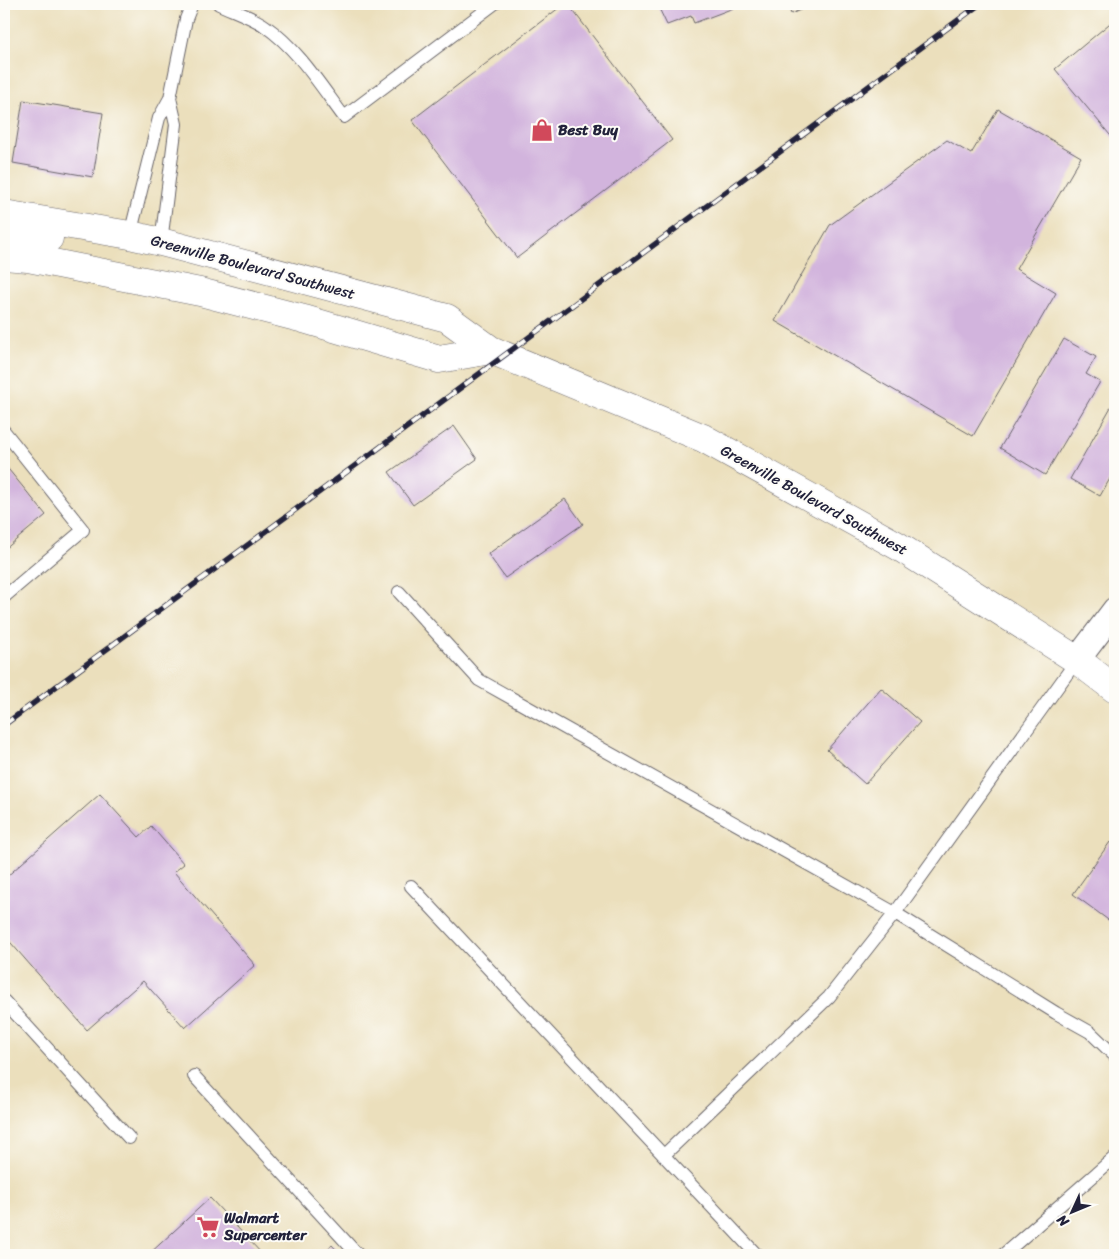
<svg xmlns="http://www.w3.org/2000/svg" width="1119" height="1259" font-family="Sriracha,sans-serif">
  <rect width="100%" height="100%" fill="#fdfcf7"/>
  <filter id="ink" filterUnits="userSpaceOnUse"><feTurbulence type="fractalNoise" baseFrequency=".02" numOctaves="2"/><feDisplacementMap in="SourceGraphic" scale="10" xChannelSelector="R" yChannelSelector="G"/><feConvolveMatrix kernelMatrix="1 2 1 2 8 2 1 2 1" color-interpolation-filters="sRGB"/></filter>
  <filter id="wash" filterUnits="userSpaceOnUse"><feTurbulence type="fractalNoise" baseFrequency=".0096" numOctaves="4" result="noise"/><feDisplacementMap in="SourceGraphic" scale="20" xChannelSelector="R" yChannelSelector="G"/><feGaussianBlur stdDeviation="1.12" result="paint"/><feColorMatrix in="noise" values="0 0 0 0 0 0 0 0 0 0 0 0 0 0 0 0 0 1.4 0 .05"/><feComposite in="paint" operator="in"/></filter>
  <g filter="url(#wash)">
    <rect width="100%" height="100%" fill="#ebdfbc"/>
    <g id="blocks">
      <path fill="#d2b4dd" d="M564,4H568L672,140L517,258L412,120Z
        M657,4H744L694,23L691,16L667,25Z
        M787,4H814L791,14Z
        M1115,19V141L1055,69Z
        M23,100L103,113L93,177L13,163Z
        M998,109L1081,157L1016,269L1056,293L973,436L775,321L830,225L947,140L971,154Z
        M1064,339L1096,357L1086,374L1100,382L1045,475L1000,448Z
        M1115,400V470L1100,496L1070,479Z
        M454,426L477,459L413,505L389,472Z
        M4,464L46,515L4,550Z
        M565,499L583,524L505,578L488,554Z
        M881,688L920,722L865,784L827,750Z
        M100,794L139,837L151,826L184,864L174,872L255,965L185,1028L143,981L87,1030L4,935V879Z
        M1110,842L1115,845V925L1073,894Z
        M210,1198L263,1255H148Z
        M332,1245L341,1255H320Z"/>
    </g>
  </g>
  <g filter="url(#ink)">
    <use href="#blocks" fill-opacity="0" stroke="#686468" stroke-width="1"/>
    <g fill="none" stroke-linecap="round" stroke-linejoin="round">
      <defs>
        <path id="service" d="M219,4C234,11 252,17 265,26C298,49 320,85 344,117L494,4
          M130,235L159,118L170,98L186,19L192,4
          M161,242L176,124L170,98
          M4,431L83,530L4,597
          M399,592L479,680L895,913L1056,1013L1090,1032L1115,1056
          M411,886L757,1255
          M4,1001L129,1138
          M194,1076L358,1255
          M664,1155L829,997L895,913L1077,660
          M1003,1255L1115,1157"/>
        <path id="minor" d="M1077,660L1115,610"/>
        <path id="trunk" d="M4,214L130,235L161,242L447,318L491,350L703,438L898,546L1077,660L1115,689
          M4,234L49,238
          M4,256L28,258L200,292L304,319L439,359L491,350"/>
      </defs>
      <use href="#service" stroke="#686468" stroke-width="14"/>
      <use href="#minor" stroke="#686468" stroke-width="27"/>
      <use href="#trunk" stroke="#686468" stroke-width="29"/>
      <use href="#service" stroke="#fff" stroke-width="12"/>
      <use href="#minor" stroke="#fff" stroke-width="25"/>
      <use href="#trunk" stroke="#fff" stroke-width="28"/>
      <defs>
        <path id="rail" d="M4,725L980,4"/>
      </defs>
      <use href="#rail" stroke="#22223b" stroke-width="5.5"/>
      <use href="#rail" stroke="#fdfcf7" stroke-width="4" stroke-dasharray="11" stroke-linecap="butt"/>
    </g>
  </g>
  <defs>
    <symbol id="shop-bare" viewBox="-9 -9 18 18"><path d="M-5-2.5h2.3a2.7 3.5 0 0 1 5.4 0H5L5.5 6h-11ZM-1.5-2.5h3a1.5 2.3 0 0 0-3 0Z" fill="#d1495b" stroke="#fdfcf7" stroke-width="2.5" paint-order="stroke"/></symbol>
    <symbol id="supermarket-bare" viewBox="-9 -9 18 18"><path d="M-6-5.5h2.5l.6 2H6L4.5 2H-2.5L-4.4-4H-6ZM-1.5 3.2a1.3 1.3 0 1 0 .1 0ZM3 3.2a1.3 1.3 0 1 0 .1 0Z" fill="#d1495b" stroke="#fdfcf7" stroke-width="2.5" paint-order="stroke"/></symbol>
  </defs>
  <g fill-rule="evenodd">
    <use href="#shop-bare" x="526" y="114" width="32" height="32"/>
    <use href="#supermarket-bare" x="192" y="1211" width="32" height="32"/>
  </g>
  <g text-anchor="middle" stroke-width="4" stroke-linejoin="round" paint-order="stroke">
    <g font-size="15" font-weight="bold" fill="#22223b" stroke="#fdfcf7" text-anchor="start">
      <text x="558" y="135">Best Buy</text>
      <text x="224" y="1223">Walmart<tspan x="224" dy="17">Supercenter</tspan></text>
    </g>
    <g font-size="15" fill="#22223b" stroke="#fdfcf7">
      <text transform="translate(253 267) rotate(15)" y="5">Greenville Boulevard Southwest</text>
      <text transform="translate(814 500) rotate(29)" y="5">Greenville Boulevard Southwest</text>
    </g>
  </g>
  <rect width="1119" height="1259" fill="none" stroke="#fdfcf7" stroke-width="20"/>
  <g transform="translate(1072 1212) rotate(226)" stroke="#fdfcf7" stroke-width="4" paint-order="stroke">
  <path d="M0-4L9 19L0 12L-9 19Z" fill="#22223b"/>
  <text y="-8" font-size="14" font-weight="bold" text-anchor="middle" fill="#22223b">N</text>
  </g>
</svg>
